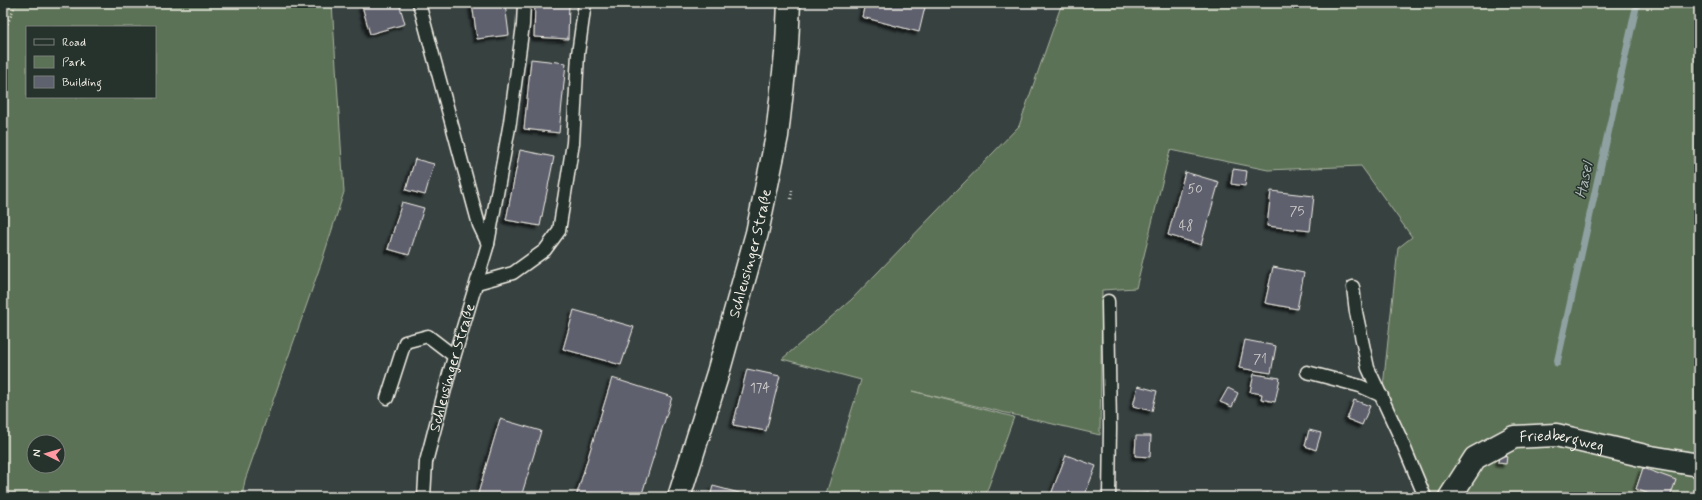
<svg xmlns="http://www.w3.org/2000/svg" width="1702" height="500" font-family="Mynerve,sans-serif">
  <defs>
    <filter id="shadow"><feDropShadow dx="-3.5" dy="3.5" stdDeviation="1" flood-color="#0009"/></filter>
  </defs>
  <rect width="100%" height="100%" fill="#374140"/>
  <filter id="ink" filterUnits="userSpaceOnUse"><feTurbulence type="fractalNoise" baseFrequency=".025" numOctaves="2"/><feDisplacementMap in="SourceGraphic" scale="8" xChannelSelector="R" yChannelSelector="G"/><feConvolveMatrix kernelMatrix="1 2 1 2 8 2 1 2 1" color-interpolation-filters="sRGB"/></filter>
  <g filter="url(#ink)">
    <path fill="#5c7256" stroke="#a8b29f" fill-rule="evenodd" d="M3,3H332L344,192L322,261L245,480L242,497H3ZM27,27H155V97H27ZM34,442H58V466H34Z
      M1062,3H1699V497H1425L1382,396L1398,248L1412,237L1361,166L1268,170L1170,150L1136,288L1102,290L1100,435L912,391L1014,417L985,496L988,497H825L861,380L782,359L851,300L1019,126Z"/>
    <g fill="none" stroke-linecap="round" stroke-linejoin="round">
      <path stroke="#90a1a2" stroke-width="7" d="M1557,363L1637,3"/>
    </g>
    <path fill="#5e616e" stroke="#f4f1e8" filter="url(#shadow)" d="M373,3H399L405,24L370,34L362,6Z
      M472,3H505L509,35L477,39Z
      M535,3H569L568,39L534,37Z
      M865,3H926L919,32L862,17Z
      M531,59L566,63L559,133L524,129Z
      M520,150L554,157L540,226L506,220Z
      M415,159L434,164L425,195L406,190Z
      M1233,169L1247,171L1245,186L1231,184Z
      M1185,172L1219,182L1201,245L1168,235Z
      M1271,191L1314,196L1310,231L1267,226Z
      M402,202L424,208L409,255L388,249Z
      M1273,267L1304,273L1297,309L1265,303Z
      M574,310L634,327L621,365L563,349Z
      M1245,340L1276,346L1271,373L1239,368Z
      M747,369L780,376L766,431L733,425Z
      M1254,374L1280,378L1275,402L1261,399L1262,394L1250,392Z
      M612,378L672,397L641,497H576Z
      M1138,386L1157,391L1152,411L1133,406Z
      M1228,388L1238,393L1232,407L1220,402Z
      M1354,400L1370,406L1362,425L1347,419Z
      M500,419L541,431L521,497H477Z
      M1309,430L1321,433L1316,450L1305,446Z
      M1136,436H1151L1150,457L1135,456Z
      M1066,455L1096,466L1084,497H1050Z
      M1499,455L1507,456L1506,464L1498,463Z
      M1643,468L1676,480L1670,497H1657L1636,489Z
      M713,486L743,494L742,497H710Z
      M1149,493V497H1130V494Z"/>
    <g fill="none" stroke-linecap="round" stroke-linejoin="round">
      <defs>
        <g id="service">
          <path d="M419,3L479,225L488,244"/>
          <path d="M477,283L513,273L545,250L559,231L573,143L578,54L585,3"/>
          <path d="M1353,287L1356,312L1368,368L1400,437L1425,497"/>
          <path d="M1108,301L1110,428L1109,497"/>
          <path d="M1307,372L1360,386L1382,396"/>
          <path d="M387,398L405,342L428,336L454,356"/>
          <path id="s1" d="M424,497L426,462L449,374L488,244L510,122L523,25L524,3"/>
        </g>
        <g id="minor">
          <path id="s2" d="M1450,497L1475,458L1514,437L1556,435L1645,456L1699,465"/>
        </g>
        <g id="secondary">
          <path id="s3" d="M679,497L718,373L757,233L777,136L787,45L789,3"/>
        </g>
      </defs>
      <use href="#service" stroke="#f4f1e8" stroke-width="15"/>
      <use href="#minor" stroke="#f4f1e8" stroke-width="25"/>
      <use href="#secondary" stroke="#f4f1e8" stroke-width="25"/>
      <path stroke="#f4f1e8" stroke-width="2.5" stroke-dasharray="1 3" stroke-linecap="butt" d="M3,35L16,3
        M791,199L792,190"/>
      <use href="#service" stroke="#26332d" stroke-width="12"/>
      <use href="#minor" stroke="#26332d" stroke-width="22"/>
      <use href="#secondary" stroke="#26332d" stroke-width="22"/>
    </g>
  </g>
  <g text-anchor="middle" stroke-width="3" stroke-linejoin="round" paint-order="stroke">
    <g font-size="13" fill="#cecdca">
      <text x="1195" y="193">50</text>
      <text x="1297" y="215">75</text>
      <text x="1186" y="230">48</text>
      <text x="1260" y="363">71</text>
      <text x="760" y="392">174</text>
    </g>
    <g font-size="15" fill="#f4f1e8" stroke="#26332d">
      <text dy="5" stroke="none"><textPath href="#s3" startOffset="254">Schleusinger Straße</textPath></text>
      <text dy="5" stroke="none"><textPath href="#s1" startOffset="133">Schleusinger Straße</textPath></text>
      <text dy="5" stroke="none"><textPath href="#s2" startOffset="139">Friedbergweg</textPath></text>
    </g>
    <g font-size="16" font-style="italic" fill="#b1bcba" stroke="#26332d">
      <text transform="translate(1583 180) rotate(-78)" y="6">Hasel</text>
    </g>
  </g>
  <rect width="1702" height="500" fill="none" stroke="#26332d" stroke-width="16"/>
  <rect x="8" y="8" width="1686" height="484" fill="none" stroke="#f4f1e8" stroke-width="1.5" filter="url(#ink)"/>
  <rect x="26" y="26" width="130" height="72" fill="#26332d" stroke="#787f78"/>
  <rect x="34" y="39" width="20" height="6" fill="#26332d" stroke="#787f78"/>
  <text x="62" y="46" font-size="12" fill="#f4f1e8">Road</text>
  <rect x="34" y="56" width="20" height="12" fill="#5c7256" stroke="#787f78"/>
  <text x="62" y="66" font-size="12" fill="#f4f1e8">Park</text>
  <rect x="34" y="76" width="20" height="12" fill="#5e616e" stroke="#787f78"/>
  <text x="62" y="86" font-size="12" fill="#f4f1e8">Building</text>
  <g transform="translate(46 454) rotate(275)"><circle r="19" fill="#26332d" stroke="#787f78"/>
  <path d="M0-3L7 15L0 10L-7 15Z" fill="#ff9aa2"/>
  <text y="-6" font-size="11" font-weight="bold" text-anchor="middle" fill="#f4f1e8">N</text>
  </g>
</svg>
